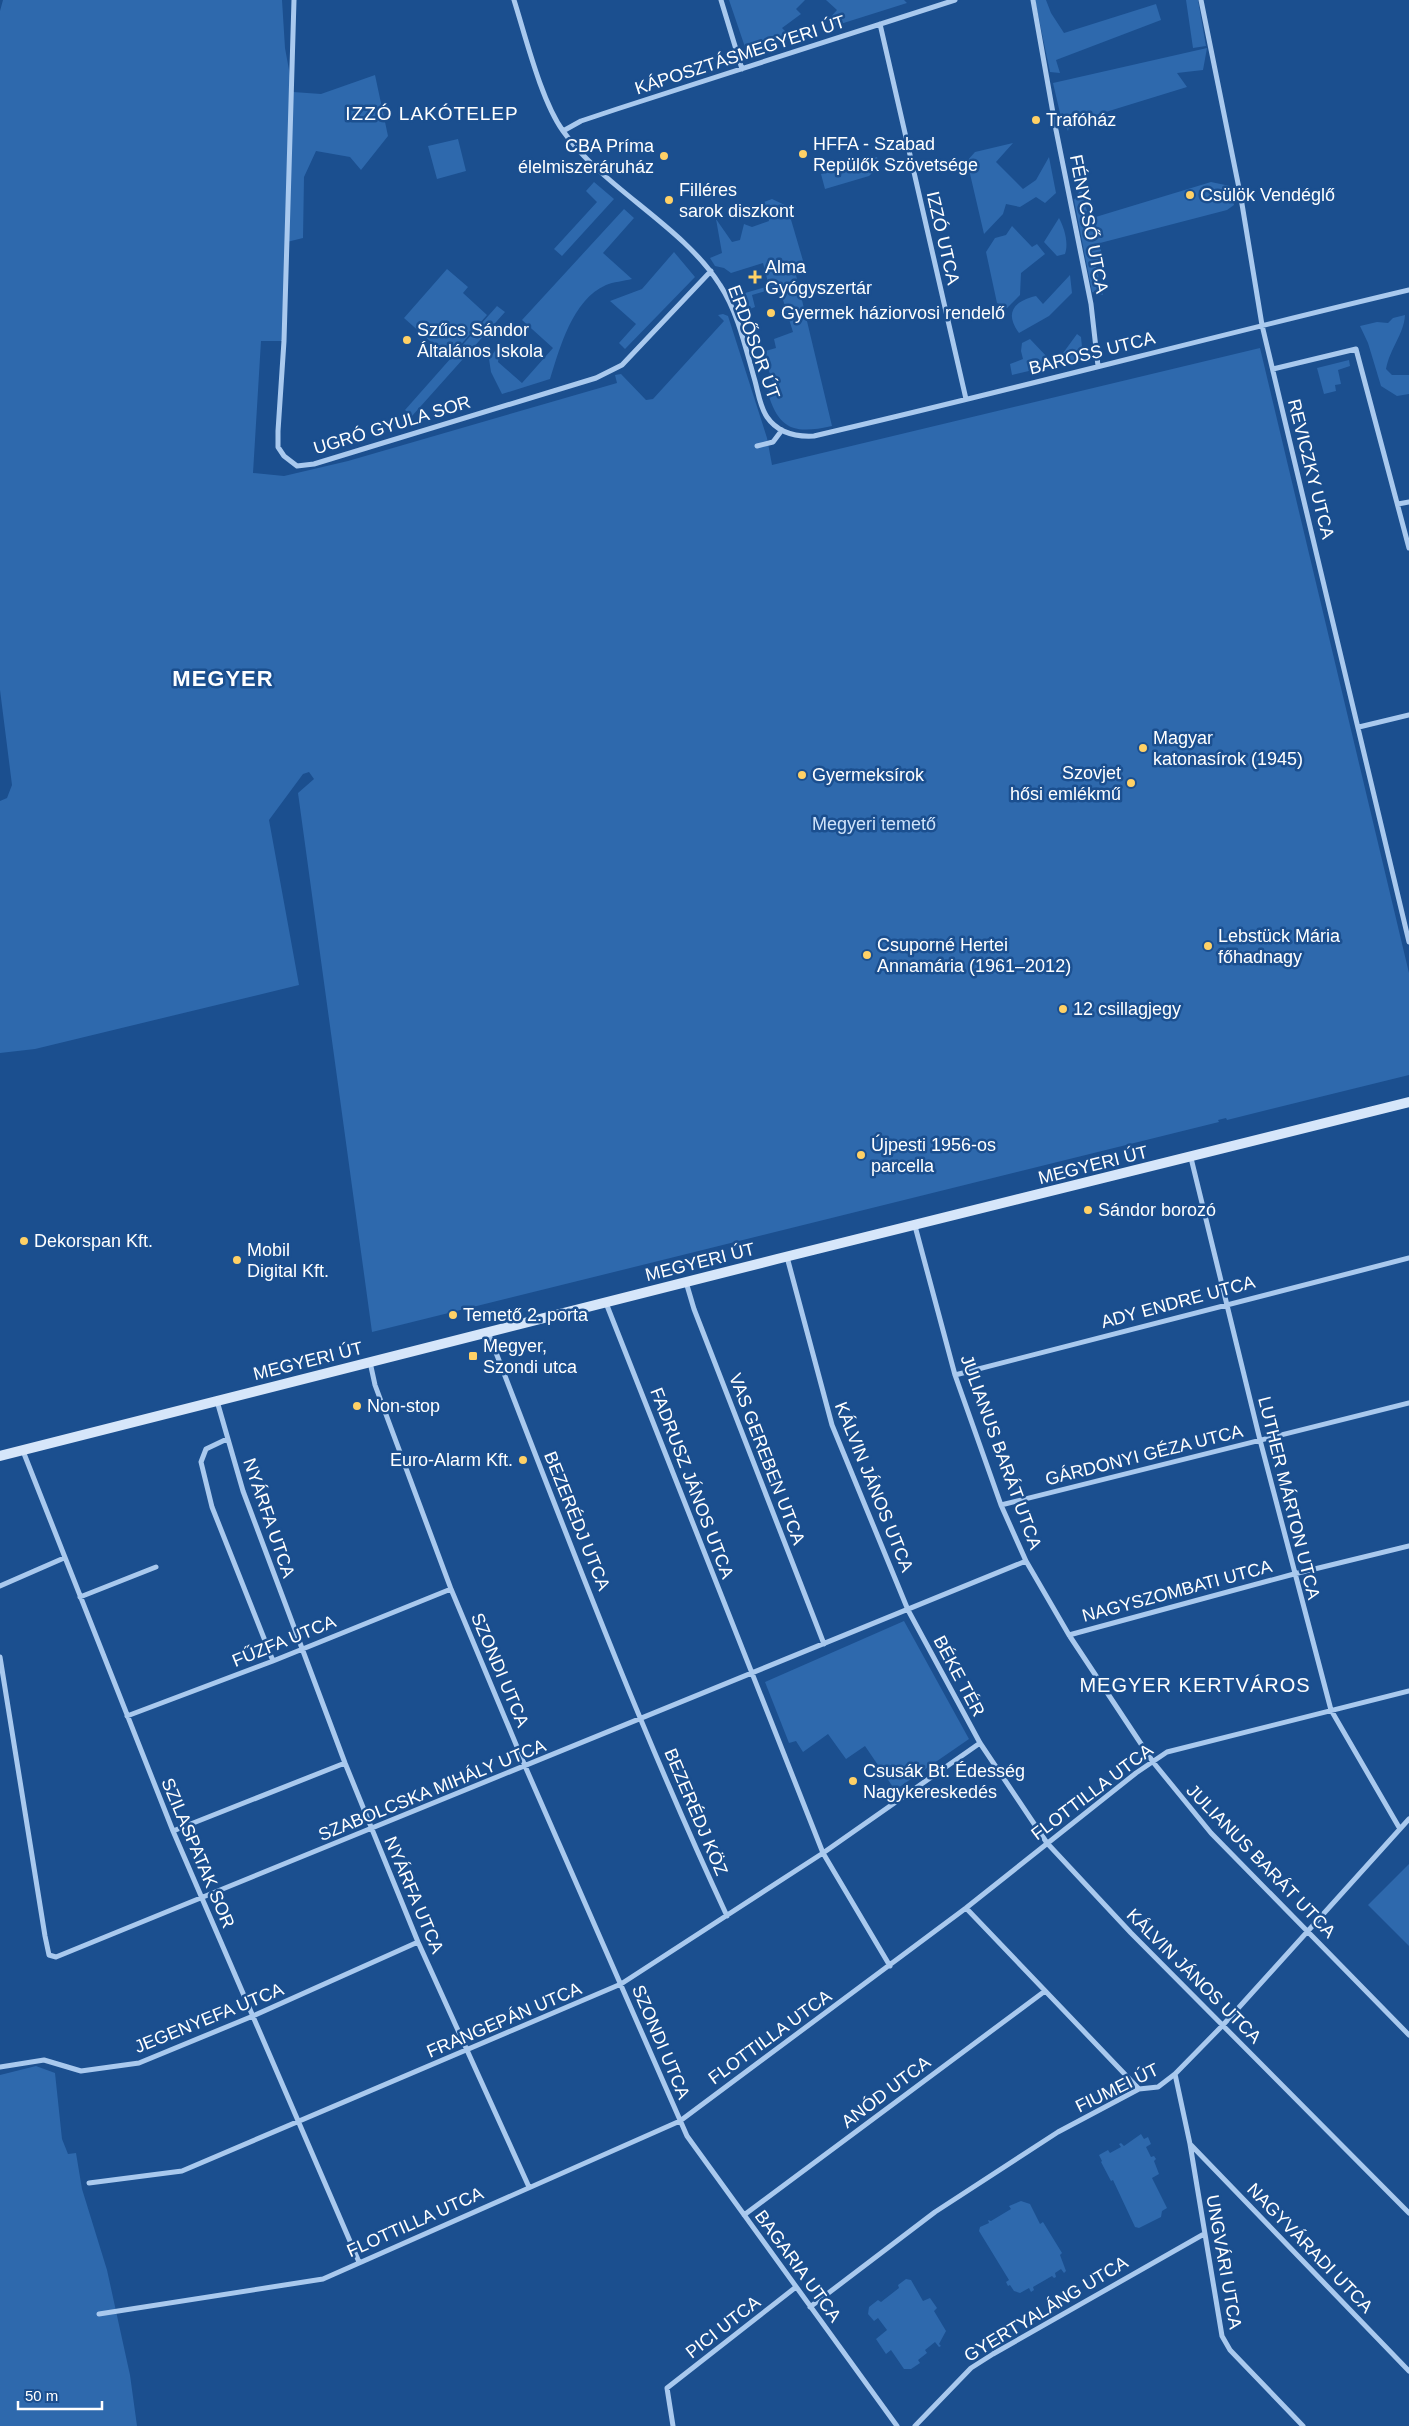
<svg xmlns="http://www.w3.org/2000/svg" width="1409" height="2426" font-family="Helvetica,sans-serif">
  <rect width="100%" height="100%" fill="#1b4f8f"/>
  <path fill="#2e69ad" d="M3,0H282L285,48L293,92L321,94L375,75L388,136L361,170L350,157L316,151L304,177L303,238L287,242L284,341H261L253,473L284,476L348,461L617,383L615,375L621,374L646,400L653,399L724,321L718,315L723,314L728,316L767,438L772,465L1260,348L1409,973V1075L1227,1120L1226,1118L1218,1120L1219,1122L372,1332L298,793L314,779L309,772L303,774L269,820L299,985L35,1049L0,1053V801L7,798L12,785L0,690V11Z
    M729,0H805L796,9L801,14L782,28L791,37L746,50Z
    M826,0H904L907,3L834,26L828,20L837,10Z
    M1035,0H1046L1051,13L1064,33L1156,4L1161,20L1056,60L1060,73L1050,72Z
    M1186,0H1198L1206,46L1193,48Z
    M1207,48L1203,70L1177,73L1187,87L1070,123L1068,131L1060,113L1053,83Z
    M458,139L466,171L437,179L428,146Z
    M1013,143L996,162L1023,189L1036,180L1049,157L1056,193L1045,203L1036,197L1020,207L1006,204L1003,214L984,234L967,161L975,152Z
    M877,157L880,169L874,171L869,176L825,189L821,174C840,169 857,162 877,157Z
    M594,182L614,199L562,256L554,249L597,202L586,191Z
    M1211,182L1230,186L1234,205L1227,210L1100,243L1102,258L1095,263L1103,295L1092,292L1074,200L1081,189L1089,219Z
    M772,199L787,206L804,264L796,275L832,426C796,434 779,431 768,393L773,382L762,352L776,348L774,339L793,332L779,287L752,295L755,307L750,309L742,301L745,293L769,286L763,263L731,273L724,268L715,266L710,258L722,253L716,219L732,242L740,240L744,224L752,227L769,221L764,202Z
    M624,209L634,218L603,253L632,279C624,281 613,282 606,285C572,300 560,348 550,379L502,394L491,372L489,359L501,343L498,362L522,383L553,348L522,320Z
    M1059,218C1064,227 1069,243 1065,254L1057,256L1044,242Z
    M1012,226L1032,247L1037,244L1045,254L1021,273L1020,295L1007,308L997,303L986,252L995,238L1006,235Z
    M674,252L695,277L625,349L619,343L636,324L610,301L642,289Z
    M447,269L468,287L463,293L487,315L449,358L404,318Z
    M1070,275L1072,293L1049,316L1019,333C1004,313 1014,301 1036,296L1043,304Z
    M497,306L505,312L412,416L405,410Z
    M1405,315C1404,334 1390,348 1386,369L1392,375H1409V394L1397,396L1381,386L1368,343L1360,326L1377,322L1388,323L1393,318Z
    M1077,334L1081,337L1083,357L1079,362L1063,365L1058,360Z
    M1030,339L1049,359L1046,367L1012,375L1010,364L1023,359L1021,351L1022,343Z
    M1349,360L1350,366L1338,370L1341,384L1335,385L1336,391L1324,394L1317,368Z
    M904,1621L969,1739L895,1790L865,1746L846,1759L828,1734L803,1752L796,1741L789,1743L765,1682Z
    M1409,1864V1946L1368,1905Z
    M36,2066L55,2073L62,2139L68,2154L76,2153L82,2189L107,2270L130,2375L137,2426H0V2075Z
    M1141,2134L1144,2139L1148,2137L1151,2144L1146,2147L1151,2157L1154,2156L1156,2159L1154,2161L1159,2174L1152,2178L1167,2208L1162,2211L1161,2217L1139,2228L1135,2227L1113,2180L1111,2181L1101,2162L1102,2161L1099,2155L1108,2150L1110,2153L1121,2147L1119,2144L1121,2143L1124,2146Z
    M1021,2201L1030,2204L1040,2224L1043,2222L1062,2253L1060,2255L1066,2271L1064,2273L1061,2269L1055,2273L1056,2277L1054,2278L1052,2276L1033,2287L1034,2290L1031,2292L1029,2288L1020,2293L1014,2291L1010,2285L1008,2286L1006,2282L1009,2280L979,2231L980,2227L989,2223L988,2220L991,2221L1011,2209L1009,2206Z
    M906,2279L911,2280L923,2301L930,2298L937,2308L934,2311L946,2331L939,2344L941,2346L939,2347L935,2342L925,2350L927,2353L918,2360L920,2363L911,2369H904L891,2350L886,2354L876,2339L887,2330L878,2318L874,2321L868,2314L869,2307L878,2300L881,2302L899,2288L898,2285Z"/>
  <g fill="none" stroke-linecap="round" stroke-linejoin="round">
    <path stroke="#a9c9ee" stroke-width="5" d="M294,0L284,341L278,431V447L284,456L297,466L314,464L596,378L622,365L711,271
      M514,0C526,38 541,100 563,131C603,188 683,226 720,285C738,312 746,350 755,381C758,392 760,407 767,417C778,433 796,437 814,436C1013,390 1210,337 1409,290
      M721,0L742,69
      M1033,0L1056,130L1091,304L1098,366
      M1201,0L1241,198L1262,325L1409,942
      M880,24L966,399
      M563,131L581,121L617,109L955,0
      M1273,369L1356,349L1409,548
      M757,446L773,442L782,430
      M1398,504L1409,502
      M1359,727L1409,715
      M1191,1158L1260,1440L1331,1710L1400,1829
      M915,1226L955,1375L1001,1505L1026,1561L1069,1635L1153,1762L1211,1833L1409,2035
      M787,1257L832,1425L908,1610L980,1743L1047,1843L1131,1933L1409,2213
      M686,1282L694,1309L824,1644
      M606,1303L823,1853L890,1966
      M488,1332C564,1528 638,1725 727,1916
      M370,1362L375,1385L451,1589L525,1766L687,2136L897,2426
      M955,1375L1409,1258
      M217,1401L243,1491L345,1763L418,1942L529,2187
      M227,1439L206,1449L201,1462L212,1507L273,1661
      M23,1451L173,1831L359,2262
      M1001,1505L1409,1403
      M0,1586L64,1558
      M80,1597L156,1567
      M1069,1635L1294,1574L1409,1546
      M0,1657L45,1936L49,1955L56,1957L1026,1561
      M127,1716L273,1661L451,1589
      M173,1831L345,1763
      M966,1908L1139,2089
      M0,2067L44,2060L81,2071L139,2063L253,2016L418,1942
      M1175,2074L1190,2144L1222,2336L1230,2350L1303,2426
      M1191,2145L1409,2371
      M89,2183L182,2171L621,1984L823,1853L980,1743
      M744,2215L1045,1991
      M810,2307L935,2212L1058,2132L1139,2089L1158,2087L1175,2074L1223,2025L1409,1819
      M99,2314L323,2279L680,2121L966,1908L1136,1773L1167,1752L1409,1691
      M673,2426L667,2388L796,2287
      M915,2426L971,2368L993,2354L1204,2234"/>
    <path stroke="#d6e6fa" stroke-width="10" d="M0,1456L777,1259L1409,1102"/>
  </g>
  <g fill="#ffd166" stroke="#1b4f8f" stroke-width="2">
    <circle cx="1036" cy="120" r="5"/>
    <circle cx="803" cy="154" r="5"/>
    <circle cx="664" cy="156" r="5"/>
    <circle cx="1190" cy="195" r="5"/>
    <circle cx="669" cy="200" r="5"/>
    <path d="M752.5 269.5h5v5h5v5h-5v5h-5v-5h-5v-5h5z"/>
    <circle cx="771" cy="313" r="5"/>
    <circle cx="407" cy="340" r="5"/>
    <circle cx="1143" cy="748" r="5"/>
    <circle cx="802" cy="775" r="5"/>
    <circle cx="1131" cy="783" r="5"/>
    <circle cx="1208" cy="946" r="5"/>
    <circle cx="867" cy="955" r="5"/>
    <circle cx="1063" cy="1009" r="5"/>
    <circle cx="861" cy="1155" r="5"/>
    <circle cx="1088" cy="1210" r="5"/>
    <circle cx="24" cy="1241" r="5"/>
    <circle cx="237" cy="1260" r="5"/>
    <circle cx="453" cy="1315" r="5"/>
    <rect x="468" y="1351" width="10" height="10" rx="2.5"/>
    <circle cx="357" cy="1406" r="5"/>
    <circle cx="523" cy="1460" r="5"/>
    <circle cx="853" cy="1781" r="5"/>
  </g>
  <g text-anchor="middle" stroke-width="5" stroke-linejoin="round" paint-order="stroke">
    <g font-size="18" fill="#fff" stroke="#1b4f8f">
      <text transform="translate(740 55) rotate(-18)" y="6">KÁPOSZTÁSMEGYERI ÚT</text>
      <text transform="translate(1089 224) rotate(79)" y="6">FÉNYCSŐ UTCA</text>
      <text transform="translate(943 238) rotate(77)" y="6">IZZÓ UTCA</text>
      <text transform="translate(754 342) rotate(70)" y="6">ERDŐSOR ÚT</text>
      <text transform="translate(1092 353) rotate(-14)" y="6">BAROSS UTCA</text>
      <text transform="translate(392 425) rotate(-17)" y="6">UGRÓ GYULA SOR</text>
      <text transform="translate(1311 469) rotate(76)" y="6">REVICZKY UTCA</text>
      <text transform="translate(1093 1165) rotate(-14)" y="6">MEGYERI ÚT</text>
      <text transform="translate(700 1262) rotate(-14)" y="6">MEGYERI ÚT</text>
      <text transform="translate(1178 1302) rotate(-15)" y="6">ADY ENDRE UTCA</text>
      <text transform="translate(308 1361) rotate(-14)" y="6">MEGYERI ÚT</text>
      <text transform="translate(1001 1452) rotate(70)" y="6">JULIANUS BARÁT UTCA</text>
      <text transform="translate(1144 1455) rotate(-14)" y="6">GÁRDONYI GÉZA UTCA</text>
      <text transform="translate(767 1459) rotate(69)" y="6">VAS GEREBEN UTCA</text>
      <text transform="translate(692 1483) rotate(69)" y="6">FADRUSZ JÁNOS UTCA</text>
      <text transform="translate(874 1487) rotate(68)" y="6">KÁLVIN JÁNOS UTCA</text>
      <text transform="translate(1289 1498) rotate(76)" y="6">LUTHER MÁRTON UTCA</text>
      <text transform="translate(269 1518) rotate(71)" y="6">NYÁRFA UTCA</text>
      <text transform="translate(577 1521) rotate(68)" y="6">BEZERÉDJ UTCA</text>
      <text transform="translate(1177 1591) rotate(-15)" y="6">NAGYSZOMBATI UTCA</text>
      <text transform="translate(284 1641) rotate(-22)" y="6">FŰZFA UTCA</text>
      <text transform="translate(500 1670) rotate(67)" y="6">SZONDI UTCA</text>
      <text transform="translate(959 1676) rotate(62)" y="6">BÉKE TÉR</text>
      <text transform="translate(432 1790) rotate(-22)" y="6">SZABOLCSKA MIHÁLY UTCA</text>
      <text transform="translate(1092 1792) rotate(-37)" y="6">FLOTTILLA UTCA</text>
      <text transform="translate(696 1812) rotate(67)" y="6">BEZERÉDJ KÖZ</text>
      <text transform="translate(198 1853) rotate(67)" y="6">SZILASPATAK SOR</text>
      <text transform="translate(1261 1861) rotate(46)" y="6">JULIANUS BARÁT UTCA</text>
      <text transform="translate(414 1895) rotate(67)" y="6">NYÁRFA UTCA</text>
      <text transform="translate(1194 1976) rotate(45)" y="6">KÁLVIN JÁNOS UTCA</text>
      <text transform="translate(209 2018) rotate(-22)" y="6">JEGENYEFA UTCA</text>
      <text transform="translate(504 2020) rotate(-23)" y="6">FRANGEPÁN UTCA</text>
      <text transform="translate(770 2037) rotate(-36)" y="6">FLOTTILLA UTCA</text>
      <text transform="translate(661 2042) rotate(67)" y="6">SZONDI UTCA</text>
      <text transform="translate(1117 2088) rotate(-26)" y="6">FIUMEI ÚT</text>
      <text transform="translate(886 2092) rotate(-37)" y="6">ANÓD UTCA</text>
      <text transform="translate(415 2222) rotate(-24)" y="6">FLOTTILLA UTCA</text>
      <text transform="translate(1310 2248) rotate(46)" y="6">NAGYVÁRADI UTCA</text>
      <text transform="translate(1224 2262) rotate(80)" y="6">UNGVÁRI UTCA</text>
      <text transform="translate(798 2266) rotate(54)" y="6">BAGARIA UTCA</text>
      <text transform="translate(1046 2309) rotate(-31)" y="6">GYERTYALÁNG UTCA</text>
      <text transform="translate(723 2327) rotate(-38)" y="6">PICI UTCA</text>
    </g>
    <g font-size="18" fill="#fff" stroke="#1b4f8f" text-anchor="start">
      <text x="1046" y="126">Trafóház</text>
      <text x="813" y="150">HFFA - Szabad<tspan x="813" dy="21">Repülők Szövetsége</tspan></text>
      <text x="654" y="152" text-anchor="end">CBA Príma<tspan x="654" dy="21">élelmiszeráruház</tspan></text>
      <text x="679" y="196">Filléres<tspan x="679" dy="21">sarok diszkont</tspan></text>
      <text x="1200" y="201">Csülök Vendéglő</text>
      <text x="765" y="273">Alma<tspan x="765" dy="21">Gyógyszertár</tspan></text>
      <text x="781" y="319">Gyermek háziorvosi rendelő</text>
      <text x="417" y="336">Szűcs Sándor<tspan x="417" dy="21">Általános Iskola</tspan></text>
      <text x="1153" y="744">Magyar<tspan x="1153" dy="21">katonasírok (1945)</tspan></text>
      <text x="1121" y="779" text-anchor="end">Szovjet<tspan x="1121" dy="21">hősi emlékmű</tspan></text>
      <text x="812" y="781">Gyermeksírok</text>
      <text x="1218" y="942">Lebstück Mária<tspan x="1218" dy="21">főhadnagy</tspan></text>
      <text x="877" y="951">Csuporné Hertei<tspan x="877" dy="21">Annamária (1961–2012)</tspan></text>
      <text x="1073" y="1015">12 csillagjegy</text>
      <text x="871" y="1151">Újpesti 1956-os<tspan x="871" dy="21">parcella</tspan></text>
      <text x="1098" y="1216">Sándor borozó</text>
      <text x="34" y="1247">Dekorspan Kft.</text>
      <text x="247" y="1256">Mobil<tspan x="247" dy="21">Digital Kft.</tspan></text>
      <text x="463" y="1321">Temető 2. porta</text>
      <text x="483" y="1352">Megyer,<tspan x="483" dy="21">Szondi utca</tspan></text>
      <text x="367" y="1412">Non-stop</text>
      <text x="513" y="1466" text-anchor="end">Euro-Alarm Kft.</text>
      <text x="863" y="1777">Csusák Bt. Édesség<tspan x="863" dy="21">Nagykereskedés</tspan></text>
    </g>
    <g font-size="18" fill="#cfe3fa" stroke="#1b4f8f">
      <text x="874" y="830">Megyeri temető</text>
    </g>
    <g font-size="19" letter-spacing="1" fill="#fff" stroke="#1b4f8f">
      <text x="432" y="120">IZZÓ LAKÓTELEP</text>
    </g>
    <g font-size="20" letter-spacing="1" fill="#fff" stroke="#1b4f8f">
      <text x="1195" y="1692">MEGYER KERTVÁROS</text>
    </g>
    <g font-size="22" font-weight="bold" letter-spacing="1" fill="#fff" stroke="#1b4f8f">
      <text x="223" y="686">MEGYER</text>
    </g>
  </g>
  <path d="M18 2401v8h84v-8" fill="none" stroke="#ffffff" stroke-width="2.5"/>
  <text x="25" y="2401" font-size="15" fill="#ffffff" stroke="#1b4f8f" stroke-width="4" paint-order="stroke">50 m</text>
</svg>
